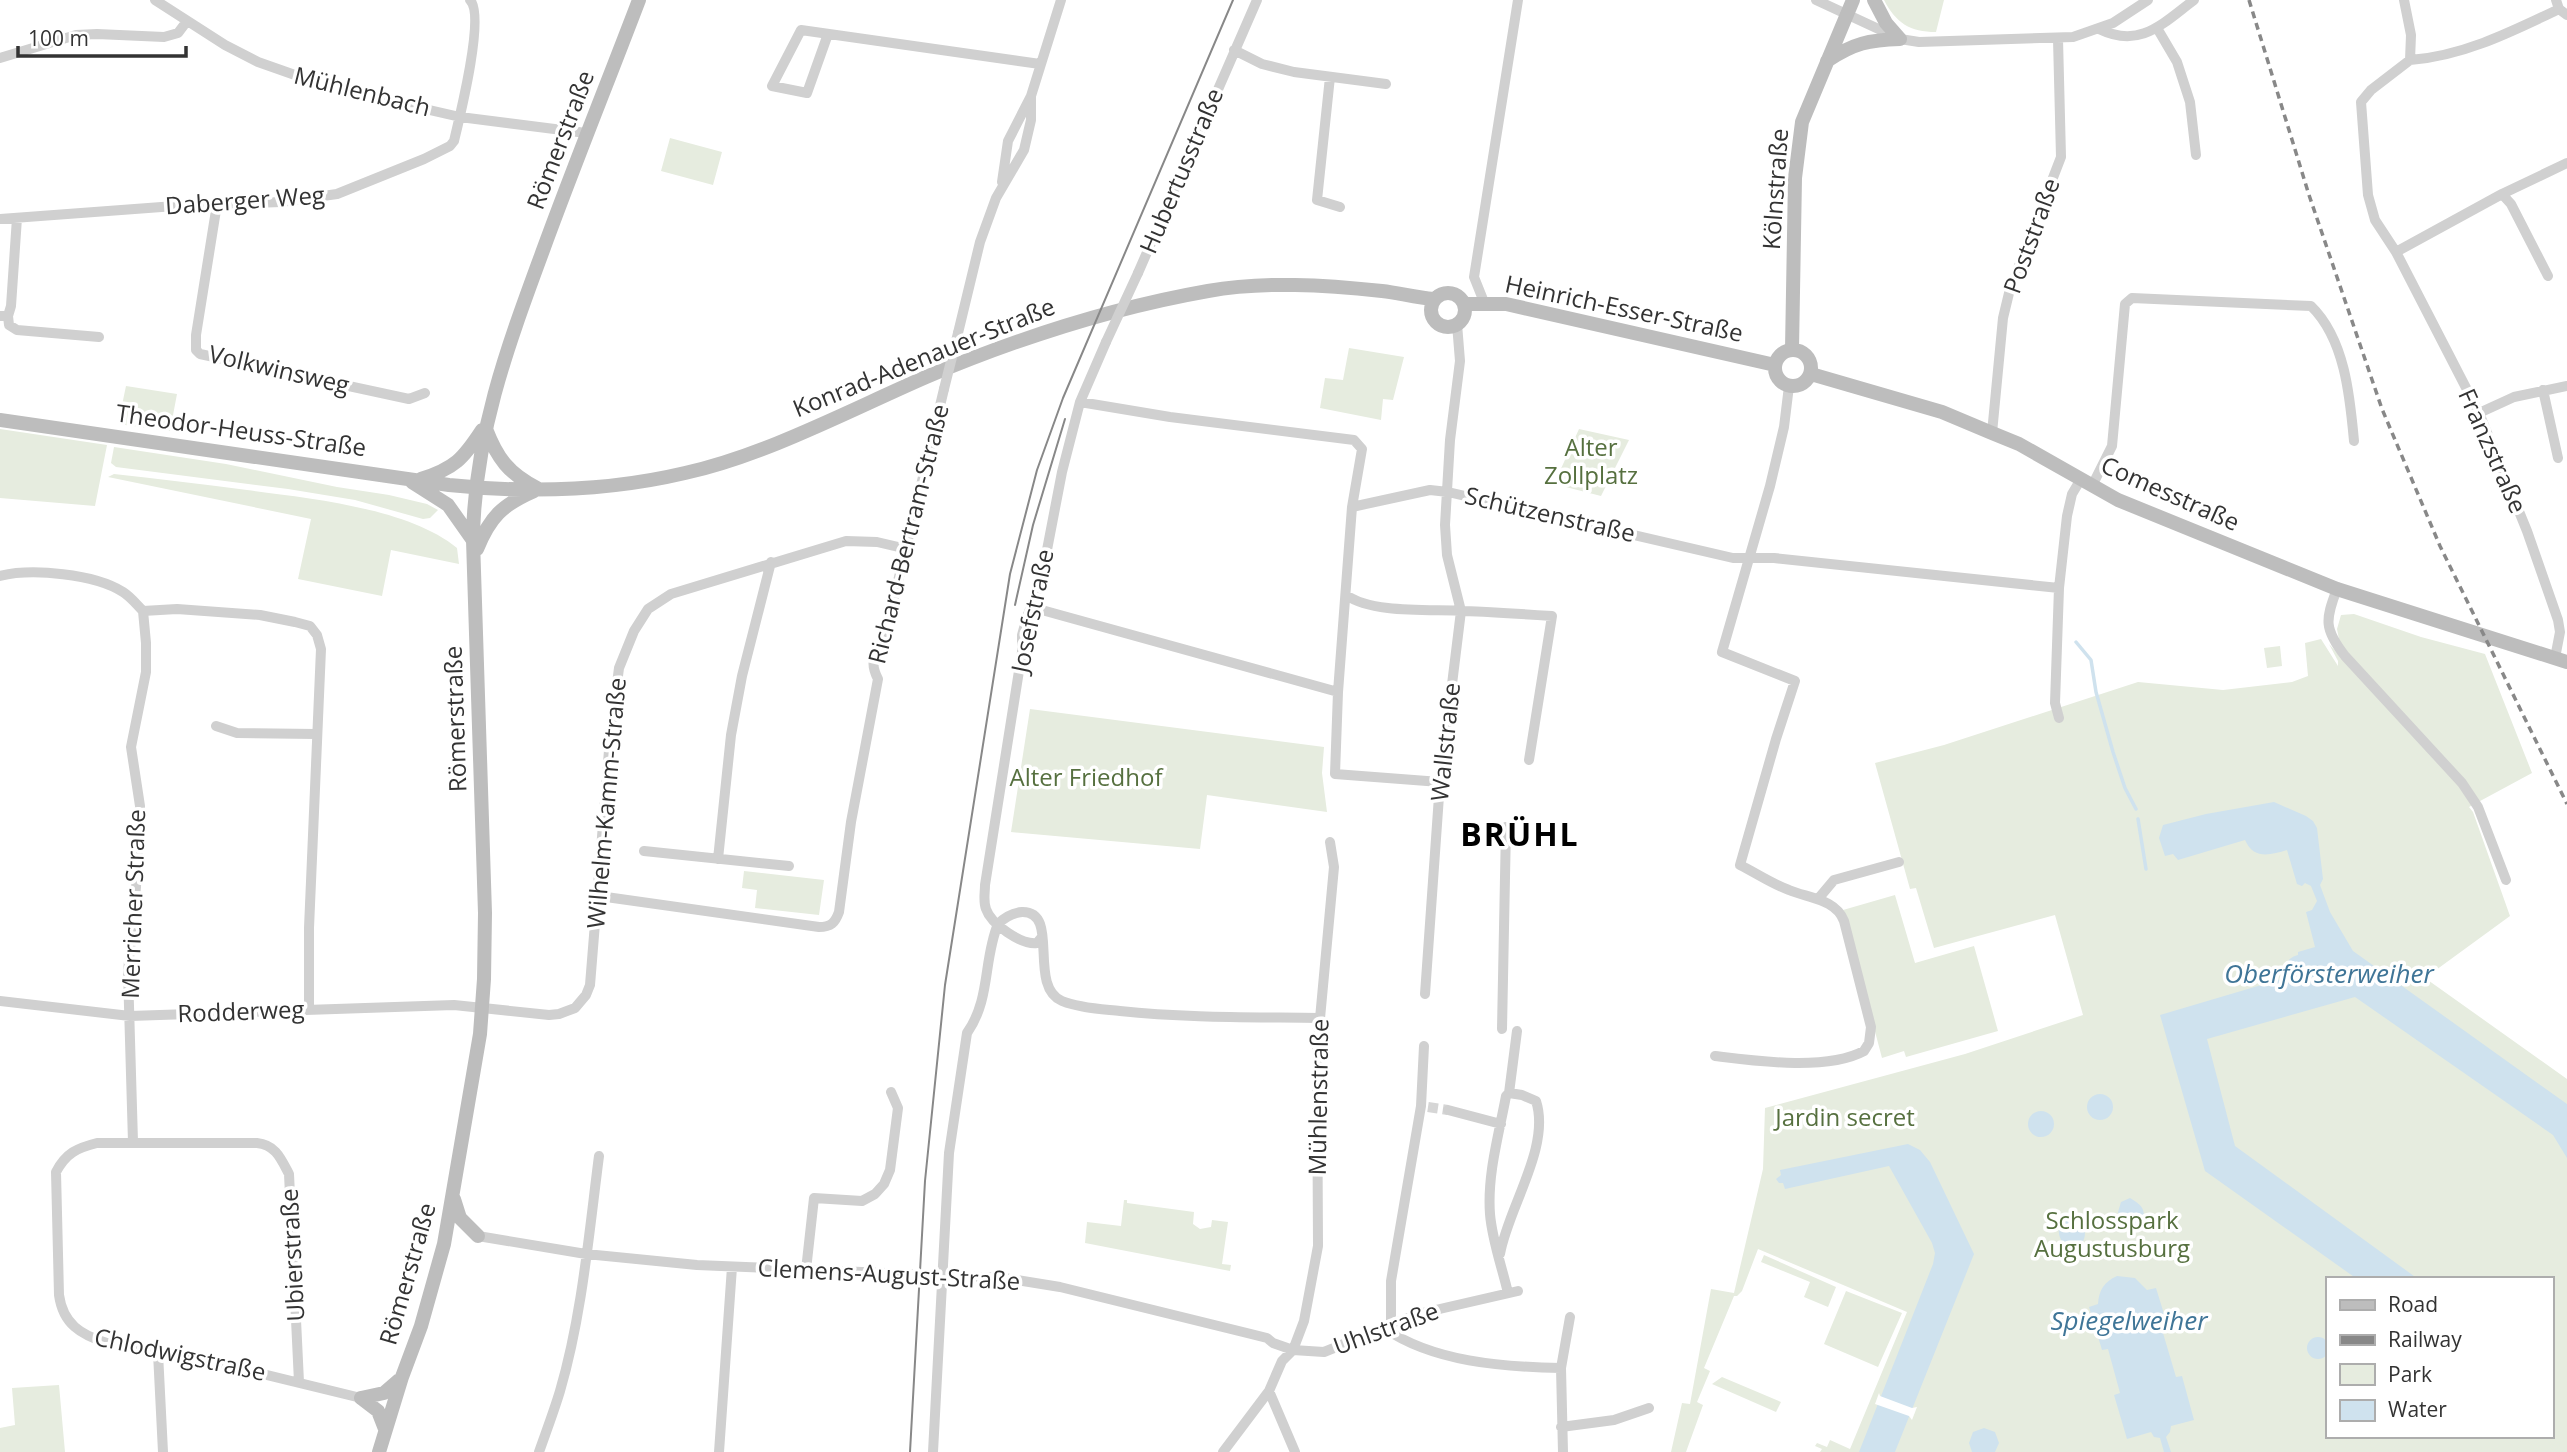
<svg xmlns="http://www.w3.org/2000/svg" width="2567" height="1452" font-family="'Open Sans',sans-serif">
  <rect width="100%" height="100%" fill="#fff"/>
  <path fill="#e6ecdf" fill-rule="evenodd" d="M1884,0H1944L1936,32C1910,32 1896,23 1884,0Z
    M670,138L722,152L713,185L661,171Z
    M1349,348L1404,357L1393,400L1383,399L1381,420L1320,408L1325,378L1343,380Z
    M126,386L177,394L170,431L118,424Z
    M0,429L107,445L95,506L0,498Z
    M1579,429L1629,440L1601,496L1554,484Z
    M114,447L226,464L337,487L389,495L427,504L438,510L430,518L423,519L355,500L288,489L116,467L111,463Z
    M114,474C159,479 203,484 247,490C308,498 409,508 457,548L459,564L391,550L382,596L298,579L311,519L108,477Z
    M2354,614L2421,637L2485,654L2532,773L2469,807L2473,812L2510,916L2425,978L2567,1079V1452H1820L1822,1449L1815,1446L1817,1443L1827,1447L1830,1440L1850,1449L1907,1312L1758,1249L1742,1291L1737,1296H1734L1704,1368L1710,1371L1697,1402L1703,1405L1686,1452H1671L1682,1403L1690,1404L1711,1289L1734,1293L1763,1169L1765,1108L1965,1054L2083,1015L2055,915L1934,948L1916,888L1910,889L1875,763L1944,745L2138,682L2223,690L2292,682L2308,676L2305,643L2321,639L2338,666V661L2329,644L2338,654L2339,639L2337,629L2341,615ZM2327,1279H2551V1436H2327Z
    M2280,646L2282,666L2267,668L2264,648Z
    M1030,709L1324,747L1322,773L1327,812L1207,795L1200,849L1011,832Z
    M744,871L824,880L819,915L755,908L757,890L742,888Z
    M1895,895L1915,963L1974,946L1998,1031L1906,1057L1904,1051L1882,1058L1843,910Z
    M1124,1200H1127V1203L1194,1212L1193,1224L1200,1229L1211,1227L1212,1220L1228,1222L1222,1264L1231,1265L1230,1271L1085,1243L1087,1222L1121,1226Z
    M1764,1255L1836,1287L1828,1307L1804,1297L1810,1282L1761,1262Z
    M1846,1291L1902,1313L1878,1367L1824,1344Z
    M1722,1377L1781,1402L1776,1412L1712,1384Z
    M59,1385L65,1452H0V1428L15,1425L12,1388Z"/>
  <path fill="#cfe2ee" d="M2274,802L2306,816L2313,821L2317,828L2323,879L2320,885L2330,912L2353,951L2567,1104V1158L2553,1135L2355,997L2207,1039L2235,1146L2418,1279H2357L2205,1171L2160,1015L2285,978C2284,967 2286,958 2298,955V952L2315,947L2306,912L2312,910L2317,901L2311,886L2305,883L2302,886L2297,884L2287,850C2270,855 2254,860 2245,840L2178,860L2173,854L2165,856L2159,838L2163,825L2206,814Z
    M2087 1107a13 13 0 1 1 26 0a13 13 0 1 1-26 0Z
    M2028 1124a13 13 0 1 1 26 0a13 13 0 1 1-26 0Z
    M1908,1144L1920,1150L1930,1162L1974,1254L1895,1452H1859L1933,1264L1935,1253L1932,1243L1889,1166L1785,1189L1783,1183H1779L1776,1179L1781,1175L1780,1170Z
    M2130,1198C2147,1208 2145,1212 2141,1229L2133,1233L2122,1226L2118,1212L2121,1202Z
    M2067,1215C2085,1217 2092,1238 2076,1249C2059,1247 2052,1228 2067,1215Z
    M2117,1276L2135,1278L2147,1290L2156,1288L2169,1330L2163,1333L2176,1377L2182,1376L2194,1420L2171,1426L2170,1432L2166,1437L2171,1452H2164L2160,1438L2154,1437L2151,1432L2127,1439L2114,1395L2120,1393L2108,1349L2102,1350L2089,1307L2098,1304C2099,1290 2104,1282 2117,1276Z
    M2307 1348a11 11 0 1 1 22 0a11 11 0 1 1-22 0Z
    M1984,1428L1995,1432L1999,1443L1995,1452H1972L1969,1443L1973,1432Z"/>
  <path fill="#fff" d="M1879,1393L1880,1396L1912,1408L1917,1407L1912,1420L1909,1416L1875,1404Z"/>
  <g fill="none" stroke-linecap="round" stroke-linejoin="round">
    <path stroke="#cfe2ee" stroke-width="3.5" d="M2076,642L2091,660L2096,692L2113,752L2125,788L2136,809
      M2138,819L2146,869"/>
    <path stroke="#d6d6d6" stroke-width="10" stroke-dasharray="10 5" stroke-linecap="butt" d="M1428,1107L1448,1110"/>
    <path stroke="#d0d0d0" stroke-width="10" d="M155,0L225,45L258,62L329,87L460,117L586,133
      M1816,0L1900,39L1919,42L2073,37L2113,23L2148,0
      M2404,0L2411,35L2410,60L2371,90L2361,102L2368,195L2375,220L2396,252L2479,413L2527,531L2558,620L2560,632L2555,658
      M2556,0L2559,9L2567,15
      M2157,28L2177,62L2190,102L2196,155
      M2099,29C2140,49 2162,24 2194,0
      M828,34L807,93L772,86L801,30L1040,64
      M1234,50L1262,64L1294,72L1386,84
      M0,58L76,35L97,34L164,37L178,33L187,21
      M2410,60C2463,56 2511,32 2559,9
      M1330,77L1317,200L1340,207
      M1002,182L1008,141L1031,96L1061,0
      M2502,194L2511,204L2548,276
      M217,204L196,335V350L200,354L409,399L425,393
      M0,219L175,206L281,202L337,194L424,159L450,146L454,141C460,116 485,15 470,0
      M2396,252L2502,194L2567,163
      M1138,273L1257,0
      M1484,302L1474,277L1518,0
      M0,316H8L9,325L17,330L99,337
      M8,316L11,306L17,218
      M958,333L980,242L996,198L1024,150L1031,120V96
      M2543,390L2558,458
      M1080,402L1170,417L1354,440L1362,449L1352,507L1338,692L1335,774L1440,782
      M2479,413L2514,397L2567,386
      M1992,433L2003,318L2010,289L2061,157L2058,39
      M2092,486L2112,446L2125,304L2132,298L2311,306C2345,339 2350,397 2354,441
      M1352,507L1430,490L1448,492L1733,558H1774L2059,588
      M0,576C32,568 95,574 123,592C131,597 137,605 143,611
      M2337,589C2325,620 2324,629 2345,656L2462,783L2478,807L2506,880
      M1346,595C1373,614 1431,609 1464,611C1493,612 1523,614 1552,616L1529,760
      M1031,607L1338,692
      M143,611L177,609L260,615L295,622L310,626L317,635L321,649L309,928V1009
      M2059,718L2055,703L2059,588L2067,516L2072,494L2081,479
      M216,726L237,733L316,734
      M644,851L789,866
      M718,859L731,735L742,676L771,562
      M599,896L819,927C831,927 835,923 839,912L851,822L878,679C871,665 872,658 882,648L944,389
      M1818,899L1834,880L1899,862
      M1042,937L1037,943C1021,945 991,924 986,909C983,901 985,893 985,885L1022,652V635L1027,617L1041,581L1062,472L1080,402L1106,342
      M1425,994L1440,782L1461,611L1447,555L1445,525L1450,440L1460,361L1457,324
      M0,1001L130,1016L454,1005L549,1015L559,1014L575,1008L586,995L590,985L610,738L619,668L634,631L648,609L671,594L846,541L877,542L907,549
      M1502,1029L1506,827
      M1715,1056C1756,1061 1827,1071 1864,1051L1869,1043L1871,1027L1844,921C1836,899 1808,898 1789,890C1772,884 1756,873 1740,865L1776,739L1795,681L1722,652L1770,486L1784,427L1789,386
      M1448,1110L1501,1124
      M133,1142L128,972L136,887L140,806L131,747L146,672V643L143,611
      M478,1236L586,1254L697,1265L1004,1278L1060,1287L1251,1334L1267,1338L1273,1343L1293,1350L1324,1352L1418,1314L1518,1291
      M1500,1254C1508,1208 1551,1147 1536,1101L1522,1095L1509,1093
      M806,1270L814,1198L862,1201L875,1194L884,1184L890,1170L898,1108L891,1092
      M1508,1293C1502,1267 1492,1240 1490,1214C1487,1175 1499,1134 1506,1096L1509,1093L1517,1031
      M1391,1325V1281L1421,1106L1424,1046
      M1384,1328C1433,1362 1503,1367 1561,1368
      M1293,1350L1304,1321L1318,1246L1317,1051L1334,867L1330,842
      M158,1353L163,1452
      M299,1382L289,1174C281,1159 276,1145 257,1143H97C77,1148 66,1153 56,1172L59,1295C63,1324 81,1335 107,1343L230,1366L361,1398
      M1269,1391L1295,1452
      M1561,1427L1614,1420L1649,1408
      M539,1452C546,1432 554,1411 560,1391C582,1316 589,1233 599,1156
      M719,1452L732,1267
      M933,1452L949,1153L967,1033C991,999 983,960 998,924C1005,917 1012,913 1022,912C1061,911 1027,986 1062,1001C1079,1008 1102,1009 1120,1011C1186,1018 1253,1017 1319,1018
      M1223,1452L1269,1391L1282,1361L1293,1350
      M1563,1452L1561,1368L1570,1317"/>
    <path stroke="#bdbdbd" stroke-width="14" d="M1874,0L1886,23L1900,39
      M1827,61C1854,43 1869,40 1900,39
      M1431 310a17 17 0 1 1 34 0a17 17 0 1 1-34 0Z
      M1464,304H1506L1775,365
      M1792,349L1795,178L1802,122L1853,0
      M1775 368a18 18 0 1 1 36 0a18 18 0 1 1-36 0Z
      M1811,374L1942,412L1992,433L2019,444L2118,500L2337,589L2567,662
      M0,420L449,485C527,493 609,491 685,473C766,455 850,410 926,377C1016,339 1111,308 1208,291C1264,281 1326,285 1382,291C1400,293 1416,298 1434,299
      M486,429C497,458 509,474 537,488
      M421,479C455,468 463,459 482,430
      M412,482L448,505L472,539
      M477,549C490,517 502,505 534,491
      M454,1199L460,1218L478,1236
      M361,1398L384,1393L399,1380
      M361,1398L378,1411L385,1429
      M379,1452L402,1377L421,1326L444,1244L480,1034L484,979L485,913L473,540C474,437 507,348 542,253C573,168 607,84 639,0"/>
    <path stroke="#888" stroke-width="2" d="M1015,605L1033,525L1065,419
      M910,1452L925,1181L945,985L1010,574L1037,470L1063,398L1233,0"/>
    <path stroke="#888" stroke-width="3.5" stroke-dasharray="7 5" stroke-linecap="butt" d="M2249,0L2309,195L2382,409L2440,546L2567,804"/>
    <path stroke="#d0d0d0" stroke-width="10" d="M1106,342L1138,273
      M944,389L958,333"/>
  </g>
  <g text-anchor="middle" stroke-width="7" stroke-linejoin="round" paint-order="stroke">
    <g font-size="24" fill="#333" stroke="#fff">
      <text transform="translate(362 92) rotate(14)" y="8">Mühlenbach</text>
      <text transform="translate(561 140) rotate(-69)" y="8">Römerstraße</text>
      <text transform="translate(1182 171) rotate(-67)" y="8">Hubertusstraße</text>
      <text transform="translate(1776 189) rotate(-86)" y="8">Kölnstraße</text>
      <text transform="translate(245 201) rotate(-4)" y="8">Daberger Weg</text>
      <text transform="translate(2032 236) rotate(-70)" y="8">Poststraße</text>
      <text transform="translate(1624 309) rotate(12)" y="8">Heinrich-Esser-Straße</text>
      <text transform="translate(924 358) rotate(-22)" y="8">Konrad-Adenauer-Straße</text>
      <text transform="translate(279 370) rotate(13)" y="8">Volkwinsweg</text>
      <text transform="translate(241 431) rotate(8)" y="8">Theodor-Heuss-Straße</text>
      <text transform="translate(2492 451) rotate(66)" y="8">Franzstraße</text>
      <text transform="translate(2170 494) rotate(24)" y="8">Comesstraße</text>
      <text transform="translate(1550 515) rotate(13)" y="8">Schützenstraße</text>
      <text transform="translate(909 534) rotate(-76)" y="8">Richard-Bertram-Straße</text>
      <text transform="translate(1033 611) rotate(-78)" y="8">Josefstraße</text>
      <text transform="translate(456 719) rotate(-92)" y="8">Römerstraße</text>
      <text transform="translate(1446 742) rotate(-84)" y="8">Wallstraße</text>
      <text transform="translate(607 803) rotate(-85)" y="8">Wilhelm-Kamm-Straße</text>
      <text transform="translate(134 904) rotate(-88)" y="8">Merricher Straße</text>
      <text transform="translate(241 1012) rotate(-2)" y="8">Rodderweg</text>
      <text transform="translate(1319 1097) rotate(-89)" y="8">Mühlenstraße</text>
      <text transform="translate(293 1255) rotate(-93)" y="8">Ubierstraße</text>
      <text transform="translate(408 1274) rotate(-74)" y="8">Römerstraße</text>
      <text transform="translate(889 1275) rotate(3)" y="8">Clemens-August-Straße</text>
      <text transform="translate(1386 1329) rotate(-20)" y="8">Uhlstraße</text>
      <text transform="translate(180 1355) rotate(12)" y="8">Chlodwigstraße</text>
    </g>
    <g font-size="24" fill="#56703f" stroke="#fff">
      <text x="1591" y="456">Alter<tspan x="1591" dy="28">Zollplatz</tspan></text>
      <text x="1086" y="786">Alter Friedhof</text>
      <text x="1845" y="1126">Jardin secret</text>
      <text x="2112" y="1229">Schlosspark<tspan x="2112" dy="28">Augustusburg</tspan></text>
    </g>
    <g font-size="26" font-style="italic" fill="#3f7597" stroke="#fff">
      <text x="2329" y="983">Oberförsterweiher</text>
      <text x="2129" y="1330">Spiegelweiher</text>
    </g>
    <g font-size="32" font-weight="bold" letter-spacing="2" fill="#000" stroke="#fff">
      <text x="1520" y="846">BRÜHL</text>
    </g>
  </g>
  <rect x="2326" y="1277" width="228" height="161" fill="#ffffff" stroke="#adadad" stroke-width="2"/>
  <rect x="2340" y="1300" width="35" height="10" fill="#bdbdbd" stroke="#adadad" stroke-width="2"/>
  <text x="2388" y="1312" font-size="21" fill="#333333">Road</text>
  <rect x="2340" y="1335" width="35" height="10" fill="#888888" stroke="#adadad" stroke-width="2"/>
  <text x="2388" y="1347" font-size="21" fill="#333333">Railway</text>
  <rect x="2340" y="1364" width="35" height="21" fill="#e6ecdf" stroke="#adadad" stroke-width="2"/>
  <text x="2388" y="1382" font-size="21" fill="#333333">Park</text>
  <rect x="2340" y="1400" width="35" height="21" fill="#cfe2ee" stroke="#adadad" stroke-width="2"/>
  <text x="2388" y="1417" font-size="21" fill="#333333">Water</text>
  <path d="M18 46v10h168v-10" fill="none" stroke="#333333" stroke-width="3.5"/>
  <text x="28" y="46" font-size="21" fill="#333333" stroke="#ffffff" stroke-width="5" paint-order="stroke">100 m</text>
</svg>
